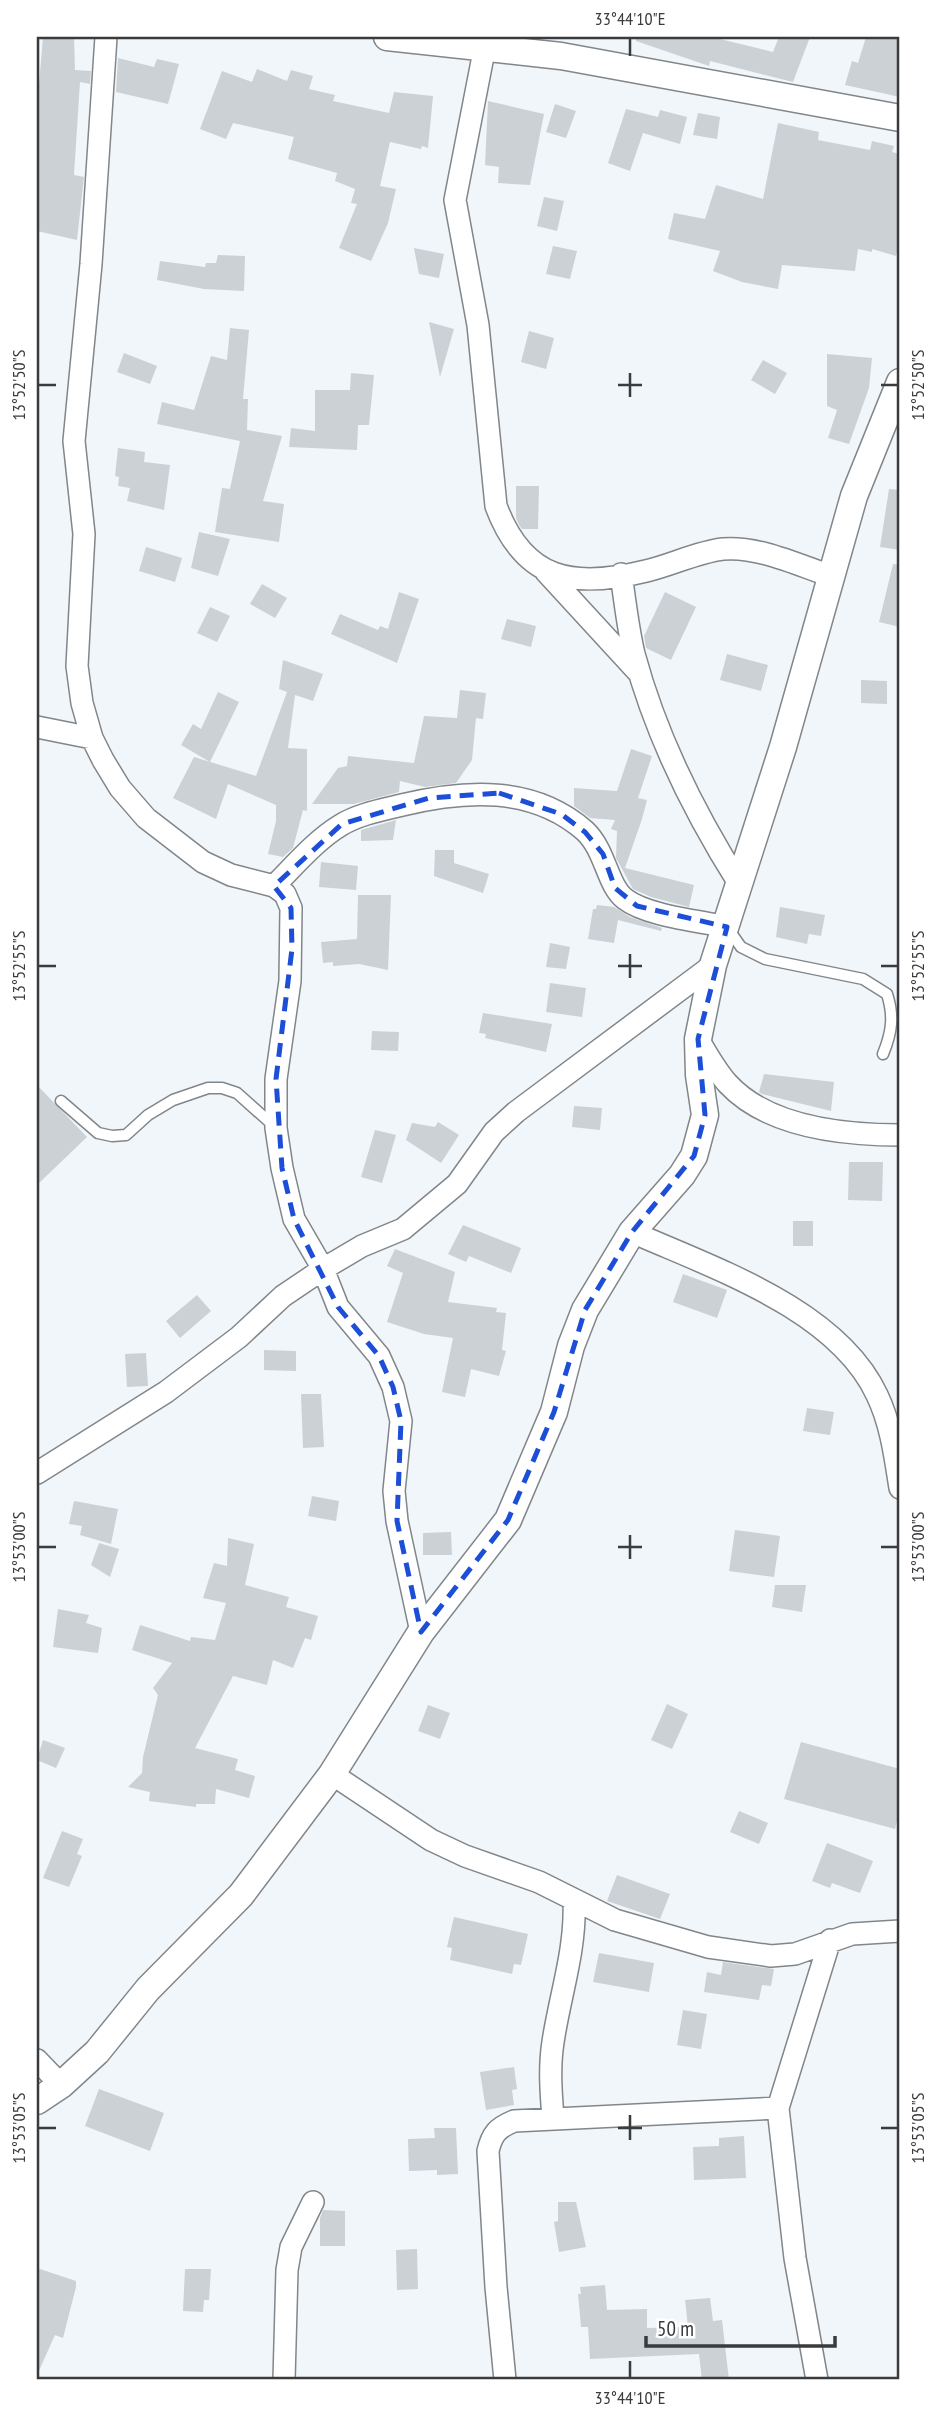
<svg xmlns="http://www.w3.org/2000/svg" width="937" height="2417" font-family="'PT Sans Narrow',sans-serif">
  <rect width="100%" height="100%" fill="#f1f6fb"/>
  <path fill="#ccd1d6" d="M43,37H74L75,70L91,71L90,84L80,82L74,175L84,177L77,240L37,231V108Z
    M636,37H712L773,52L779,37H810L793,82L710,61L709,66L636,41Z
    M866,37H900V97L845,85L852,61L858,63Z
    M118,58L154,67L157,59L179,64L168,104L116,92Z
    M257,69L287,81L291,70L313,76L309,89L335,95L333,101L389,113L394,92L433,96L428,148L422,146L421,149L390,142L380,186L396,189L388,223L371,261L339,248L357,204L351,203L355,189L335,181L337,173L288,159L294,137L233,123L226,139L200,129L222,71L252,82Z
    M488,101L544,114L530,185L498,183L499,167L485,165Z
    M555,104L576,111L566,138L546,132Z
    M626,109L658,117L660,110L687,117L680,144L643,133L630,171L608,163Z
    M698,113L720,117L717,139L693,135Z
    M778,123L819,132L818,140L870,150L872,141L894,146L892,152L900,154V242L896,256L872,249V252L858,249L855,271L782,265L778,289L742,282L713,271L720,251L668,239L674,213L705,219L716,185L763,199Z
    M544,197L564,201L557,231L537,226Z
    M553,246L577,251L570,279L546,274Z
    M414,248L444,254L439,278L419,274Z
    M218,255L245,256L244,291L204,289L157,280L160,261L205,267L206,263H216Z
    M429,322L454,329L440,377Z
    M230,328L249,330L243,399H248L247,430L282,436L263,501L284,504L279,542L215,532L222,488L230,489L240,441L157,424L162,402L194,410L211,356L227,360Z
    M529,331L554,338L546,369L521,362Z
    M124,353L157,366L150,384L117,372Z
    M827,354L872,358L869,388L849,444L828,438L837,410L827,406Z
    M763,360L787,373L775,394L751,380Z
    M351,373L374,375L369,425H358L357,450L289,447L291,428L315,431V390H350Z
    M118,448L145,452L144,462L170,465L164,510L127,501L130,488L118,486L119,477L115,476Z
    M516,486H539L538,529H522L519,525L516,518Z
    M889,489L900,490V550L880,547Z
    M199,532L230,539L218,576L191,568Z
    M146,547L182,558L175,582L139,571Z
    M893,564L900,565V627L879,622Z
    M262,584L287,598L275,618L250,604Z
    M399,592L419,599L397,663L331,634L340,614L378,630L380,626L388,629Z
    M665,592L696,607L671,660L646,648L644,636Z
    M210,607L230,616L217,642L197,633Z
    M507,619L536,626L531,647L501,639Z
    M727,654L768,665L761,691L720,680Z
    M283,660L323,674L313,701L295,695L288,748L307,749V811L303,810L293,848L283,857L268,854L276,821V805L228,784L216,819L173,798L194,757L256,776L287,692L279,689Z
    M861,680L887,681V704L861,703Z
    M460,690L486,693L483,719L476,718L472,760L456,783L425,787L400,781L399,792L354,804H312L338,768L347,766L348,756L414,763L424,716L457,718Z
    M218,692L239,702L210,762L181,745L193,724L201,729Z
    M631,749L652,756L638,798L647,800L642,819L625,868L694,885L689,907L651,897L633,889L616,858L617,831L611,829L615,820L590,818L574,806V788L617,791Z
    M396,820L393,840L361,841V830Z
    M435,850H454V863L489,874L483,893L434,876Z
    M321,862L358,866L356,890L319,887Z
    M358,895H391L388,970L359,964L333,966V962L323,963L321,942L357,939Z
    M597,905L614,907L630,917L662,928L661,931L618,920L614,943L588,939L593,909H596Z
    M780,907L825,915L821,936L809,934L807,944L776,937Z
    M550,943L570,947L566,969L546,967Z
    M550,983L586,988L582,1017L546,1012Z
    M483,1013L552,1024L546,1052L485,1038L486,1034L479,1033Z
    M372,1031L399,1032L398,1051L371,1050Z
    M764,1074L834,1082L831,1111L762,1094L759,1092Z
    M37,1085L87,1137L37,1185Z
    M574,1106L602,1108L600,1130L572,1127Z
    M438,1122L459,1135L441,1163L406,1140L412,1123L435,1127Z
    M375,1130L396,1135L382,1183L361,1177Z
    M849,1162H883L882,1201L848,1200Z
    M793,1221H813V1246H793Z
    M463,1225L521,1248L511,1273L469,1256L466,1262L448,1254Z
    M395,1249L455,1272L448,1302L497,1308L496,1312L506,1313L502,1350L506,1351L499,1376L471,1369L465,1397L442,1392L453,1338L424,1334L387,1322L403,1273L387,1266Z
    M683,1274L727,1290L717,1318L673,1302Z
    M197,1295L211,1311L180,1338L166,1321Z
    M264,1350L296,1351V1371L264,1370Z
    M146,1353L148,1386L127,1387L125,1354Z
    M301,1394H321L324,1447L303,1448Z
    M807,1408L834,1412L830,1435L803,1431Z
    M312,1496L339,1501L336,1521L308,1516Z
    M74,1501L118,1509L111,1544L80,1535L82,1526L69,1524Z
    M735,1530L780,1536L774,1577L729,1571Z
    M451,1532L452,1555H423V1533Z
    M228,1538L254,1544L245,1585L289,1597L286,1607L318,1616L311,1640L305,1638L293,1668L273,1660L267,1685L233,1676L195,1748L238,1759L235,1770L255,1776L249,1798L216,1789L215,1804H196V1807L149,1801L150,1792L128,1787L142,1773L143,1757L158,1695L153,1688L172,1663L132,1650L140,1625L190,1641L191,1637L215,1640L226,1603L203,1598L214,1563L227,1566Z
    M99,1543L119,1549L110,1577L91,1565Z
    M775,1585H806L802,1612L772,1607Z
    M58,1609L89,1615L86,1623L102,1628L98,1653L53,1647Z
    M667,1704L688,1714L672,1749L651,1740Z
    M428,1705L450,1713L440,1739L418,1731Z
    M43,1740L65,1748L56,1768L37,1760Z
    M801,1742L900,1769V1809L895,1829L784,1799Z
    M739,1811L768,1823L759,1844L730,1832Z
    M62,1831L83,1839L77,1854L82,1856L69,1887L43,1878Z
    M827,1843L873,1861L860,1893L832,1883L830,1888L812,1881Z
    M617,1875L670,1894L660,1919L607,1901Z
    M454,1917L528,1934L521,1965L514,1964L512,1974L450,1960L452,1948L447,1947Z
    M599,1953L654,1963L649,1992L593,1982Z
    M723,1962L774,1969L771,1986L762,1985L759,2000L704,1992L707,1972L721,1975Z
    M683,2010L707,2014L701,2049L677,2045Z
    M514,2067L517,2089L512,2090L514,2105L486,2110L480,2072Z
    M99,2089L164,2113L150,2151L85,2126Z
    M434,2128H456L458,2174L437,2175V2170L409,2171L408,2139L435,2138Z
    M744,2136L746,2178L694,2180L693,2147L719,2146V2138Z
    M558,2202H576L586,2247L559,2252L554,2222L558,2221Z
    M323,2210L345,2211V2246H320V2218Z
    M417,2249L418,2289L397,2290L396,2250Z
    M37,2268L76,2281V2287L63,2338L55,2335L37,2375Z
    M185,2269H211L209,2300H204L203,2312L183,2311Z
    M605,2285L607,2310L647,2309V2328L688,2327L685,2300L710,2298L713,2321L722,2320L729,2380H702L699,2354L590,2359L588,2327H581L578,2294H581L580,2287Z"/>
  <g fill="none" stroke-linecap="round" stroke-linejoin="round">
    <defs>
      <path id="service" d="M727,927L741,947L765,959L863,979L887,994C894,1016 892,1032 883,1054
        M61,1101L98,1133L112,1136L126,1135L148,1115L173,1100L208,1088H222L237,1093L274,1126"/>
      <path id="minor" d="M106,37L91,264L74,441L84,534L77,666L82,703L92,738L103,760L120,788L146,818L203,862L231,875L274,886L285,894L291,908L290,981L276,1079V1128L282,1168L294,1219L323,1269L338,1307L379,1356L393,1387L401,1421L394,1491L397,1521L421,1632
        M485,46L455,200L478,325L496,506C524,581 573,589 646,571C672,565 697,552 723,549C759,546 798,565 831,576
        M546,572L637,671
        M621,574C625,601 628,629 634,654C656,736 695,814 740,885
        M37,727L92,738
        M274,886C295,865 316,840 341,825C359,814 382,810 402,805C464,790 533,785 585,831C606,851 607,885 625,899C647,916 700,921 727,927
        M698,1039C707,1054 716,1071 728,1084C769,1128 844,1135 900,1135
        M632,1232C713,1268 837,1309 877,1395C891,1424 895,1456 900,1488
        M37,1473L166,1392L239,1337L283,1296L323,1269L362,1246L403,1229L457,1184L494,1132L516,1112L713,965
        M332,1774L431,1840L465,1856L539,1882L615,1920L708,1947L771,1956L795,1954L852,1934L900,1931
        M37,2060L61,2085
        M553,2118C551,2093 549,2067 553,2042C560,1995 576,1950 574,1902
        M284,2380L287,2270L291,2247L313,2202
        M505,2380L496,2287L488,2151C492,2134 497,2128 514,2121L778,2108
        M817,2380L795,2258L778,2108L830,1940"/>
      <path id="tertiary" d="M387,37L561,56L900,118
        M37,2101L61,2085L97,2052L148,1989L241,1895L332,1774L421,1632L508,1520L554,1412L571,1346L585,1310L632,1232L682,1175L694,1156L705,1115L699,1075L698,1039L713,965L783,747L854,496L900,382"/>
    </defs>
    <use href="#service" stroke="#81868a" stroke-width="13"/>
    <use href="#minor" stroke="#81868a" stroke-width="24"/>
    <use href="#tertiary" stroke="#81868a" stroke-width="29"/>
    <use href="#service" stroke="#fff" stroke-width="10"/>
    <use href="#minor" stroke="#fff" stroke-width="21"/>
    <use href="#tertiary" stroke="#fff" stroke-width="26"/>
  </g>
  <path fill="none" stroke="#1d4ed8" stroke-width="5" stroke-dasharray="14 9" stroke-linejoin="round" d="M499,793L561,814L585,832L603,854L615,888L637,906L727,927L698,1039L705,1115L694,1156L632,1232L585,1310L554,1412L508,1520L421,1632L397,1521L401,1421L393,1387L379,1356L338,1307L294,1219L282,1168L276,1079L292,949L291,908L274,886L342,824L429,798Z"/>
  <path fill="none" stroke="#393b3d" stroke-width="2.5" d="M630,38V56M630,373V397M38,385H56M618,385H642M881,385H898M630,954V978M38,966H56M618,966H642M881,966H898M630,1535V1559M38,1547H56M618,1547H642M881,1547H898M630,2115V2140M38,2128H56M618,2128H642M881,2128H898M630,2361V2378"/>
  <rect width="937" height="2417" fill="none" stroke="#ffffff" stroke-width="77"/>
  <path d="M646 2336v10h189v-10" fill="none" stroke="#393b3d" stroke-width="3.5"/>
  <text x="657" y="2336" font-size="21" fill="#393b3d" stroke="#ffffff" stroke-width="5" paint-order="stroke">50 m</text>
  <rect x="38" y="38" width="860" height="2340" fill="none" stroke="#393b3d" stroke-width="2.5"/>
  <g font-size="18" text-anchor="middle" fill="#393b3d">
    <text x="630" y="25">33°44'10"E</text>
    <text transform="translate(19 385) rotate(-90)" y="6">13°52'50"S</text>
    <text transform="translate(918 385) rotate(-90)" y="6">13°52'50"S</text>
    <text transform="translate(19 966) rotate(-90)" y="6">13°52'55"S</text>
    <text transform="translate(918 966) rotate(-90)" y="6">13°52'55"S</text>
    <text transform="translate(19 1547) rotate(-90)" y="6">13°53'00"S</text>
    <text transform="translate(918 1547) rotate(-90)" y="6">13°53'00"S</text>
    <text transform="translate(19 2128) rotate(-90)" y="6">13°53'05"S</text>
    <text transform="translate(918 2128) rotate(-90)" y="6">13°53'05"S</text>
    <text x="630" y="2404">33°44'10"E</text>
  </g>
</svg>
